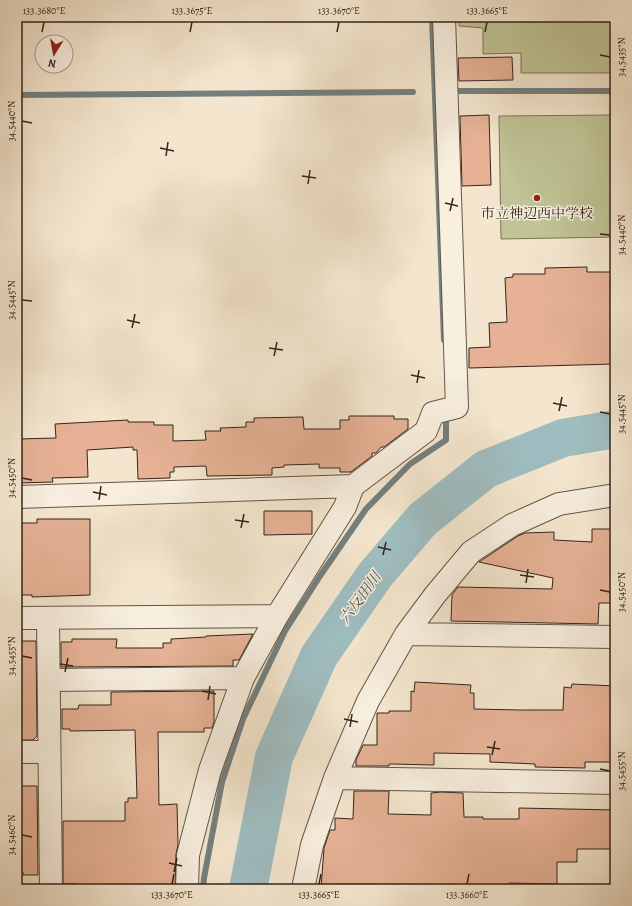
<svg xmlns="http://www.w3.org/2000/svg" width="632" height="906" font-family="Alegreya,'Noto Serif JP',serif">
  <rect width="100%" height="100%" fill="#f4e6ce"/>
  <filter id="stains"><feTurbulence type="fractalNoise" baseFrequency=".005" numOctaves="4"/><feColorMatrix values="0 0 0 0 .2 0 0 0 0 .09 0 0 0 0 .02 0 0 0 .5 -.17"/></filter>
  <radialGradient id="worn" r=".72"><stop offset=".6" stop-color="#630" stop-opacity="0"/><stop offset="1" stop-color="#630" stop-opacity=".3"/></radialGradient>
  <path fill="#c0c496" stroke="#7a7458" d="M459,17H615V73H521V53L483,54V28L459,26Z
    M615,115V237L501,239L499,116Z"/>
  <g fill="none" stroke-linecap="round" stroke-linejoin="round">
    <path stroke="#74807f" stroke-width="6" d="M432,17L444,340
      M455,91H615
      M17,95L413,92
      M203,889L204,878L222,782L243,719L285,631L320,576L366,509L410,464L446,440V415"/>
    <path stroke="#9fbdc1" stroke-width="38" d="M248,889L274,757L319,656L375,575L423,519L486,469L563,438L615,429"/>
  </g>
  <path fill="#e6b195" stroke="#33251b" d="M512,57L513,80L459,81L458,58Z
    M489,115L491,185L462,186L460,116Z
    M587,267V272H615V364L469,368V348L490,347L489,323L507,322L505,278L513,277V274H545V268Z
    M349,416H394V419H408V429L384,447H381L376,453H372V456L351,472H340V468H319V464L284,465V467L272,468V475L207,476L206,466L174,467V472H170V478L138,479L137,450H133V447L87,450L88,477L52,478L53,482L17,483V439L56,438L55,424L128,420V422H154V425H173V441L206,440L205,431H221L220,428L246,427V422H254V418L303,417L304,429H340V420H349Z
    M264,511H312V534L264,535Z
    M37,519H90V595L32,597V595H17V523H37Z
    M592,529H613L612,566H615V603H599L598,624L451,621L452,595L458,587L552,589L553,578L479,562L518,536L525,533L554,532V540L592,542Z
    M253,634L239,660H233V666L61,667V642H72V639H117L116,648H163V643H171V639L206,637V636Z
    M17,641H36L37,736L33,740H17Z
    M415,682L471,685L470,693H474V709L520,710H563L564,687L571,688L572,684L615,686V762H585V768L535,767V764L490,762V754L434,753V765L392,764H389V766H356V760L363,745H377V713H389V711H411V691L414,692Z
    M214,691V722L212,728H204V732H158L159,805L177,804L178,845L176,854L175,889H77V884H63V821H125V802H128V798H137L135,730L70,731V729H62V709H78L79,705H111V692Z
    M17,786H37L38,875H23V872H17Z
    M354,791H389L388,814L431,815V793L441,792L463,793L464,817H483V819H519V808L615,810V849H577V862H557V884L509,883V889H321L324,848L330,830H335V818L353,819Z"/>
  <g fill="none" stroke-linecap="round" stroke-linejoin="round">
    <defs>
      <path id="minor" d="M17,497L353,486
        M17,618L277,616
        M48,618L51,889
        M406,634L615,637
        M49,680L243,678
        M17,752H49
        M335,778L615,783
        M187,889L188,855L210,770L243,678L277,616L345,507L353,486L426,431L433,413L457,407L444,17
        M303,889L312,845L335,778L368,701L406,634L435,595L471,552L512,525L559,504L615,495"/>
    </defs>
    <use href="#minor" stroke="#635548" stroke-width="24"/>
    <use href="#minor" stroke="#f8efdf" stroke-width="22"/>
  </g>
  <path fill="none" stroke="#33251b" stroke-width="1.5" d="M42,32L44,22M190,32L192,22M337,32L339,22M485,32L487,22M600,55L610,57M22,121L32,123M160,148L174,151M166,156L168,142M302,176L316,178M308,184L310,170M445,203L458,206M450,211L453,198M600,234L610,235M22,300L32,301M127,320L140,323M132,328L135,314M269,348L283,350M274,356L277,342M411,375L425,378M417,383L419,370M553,403L567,406M559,411L562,397M600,412L610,414M22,478L32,480M93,492L107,495M99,500L101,486M235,520L249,522M241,528L244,514M378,547L391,550M383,555L386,542M520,575L534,577M526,583L528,569M600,590L610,592M22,656L32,658M60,664L73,666M65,672L68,658M202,691L216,694M208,700L210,686M344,719L358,722M350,727L352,714M487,747L500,749M492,755L495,741M600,769L610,771M22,835L32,837M169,863L182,866M174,872L177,858M172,884L174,874M319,884L321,874M467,884L469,874"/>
  <circle fill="#8f2418" stroke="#f8efdf" stroke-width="1.5" cx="537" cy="198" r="4"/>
  <g text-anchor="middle" stroke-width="3" stroke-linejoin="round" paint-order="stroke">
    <g font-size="14" fill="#33251b" stroke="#f8efdf">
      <text x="537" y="218">市立神辺西中学校</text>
    </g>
    <g font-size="15" font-style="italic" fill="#53534d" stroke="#f8efdf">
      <text transform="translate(360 598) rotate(-54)" y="5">六反田川</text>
    </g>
  </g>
  <rect width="632" height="906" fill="none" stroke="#f4e6ce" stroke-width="44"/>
  <g transform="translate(54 54) rotate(191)"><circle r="19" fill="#f8efdf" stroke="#a99e91"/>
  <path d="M0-3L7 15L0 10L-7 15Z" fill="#8f2418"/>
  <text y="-6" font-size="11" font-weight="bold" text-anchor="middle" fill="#33251b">N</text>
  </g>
  <rect x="22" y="22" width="588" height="862" fill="none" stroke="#33251b" stroke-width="1.5"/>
  <g font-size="10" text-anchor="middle" fill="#33251b">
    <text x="44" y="14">133.3680°E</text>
    <text x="192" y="14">133.3675°E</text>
    <text x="339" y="14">133.3670°E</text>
    <text x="487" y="14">133.3665°E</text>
    <text transform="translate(621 57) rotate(-90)" y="4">34.5435°N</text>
    <text transform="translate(11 121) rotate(-90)" y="4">34.5440°N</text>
    <text transform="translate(621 235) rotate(-90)" y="4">34.5440°N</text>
    <text transform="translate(11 300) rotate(-90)" y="4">34.5445°N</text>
    <text transform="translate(621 414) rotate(-90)" y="4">34.5445°N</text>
    <text transform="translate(11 478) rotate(-90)" y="4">34.5450°N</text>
    <text transform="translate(621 592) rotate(-90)" y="4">34.5450°N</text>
    <text transform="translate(11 656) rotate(-90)" y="4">34.5455°N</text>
    <text transform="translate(621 771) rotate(-90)" y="4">34.5455°N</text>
    <text transform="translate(11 835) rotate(-90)" y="4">34.5460°N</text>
    <text x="172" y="898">133.3670°E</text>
    <text x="319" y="898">133.3665°E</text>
    <text x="467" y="898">133.3660°E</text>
  </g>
  <rect width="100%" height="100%" filter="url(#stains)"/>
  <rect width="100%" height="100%" fill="url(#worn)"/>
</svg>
